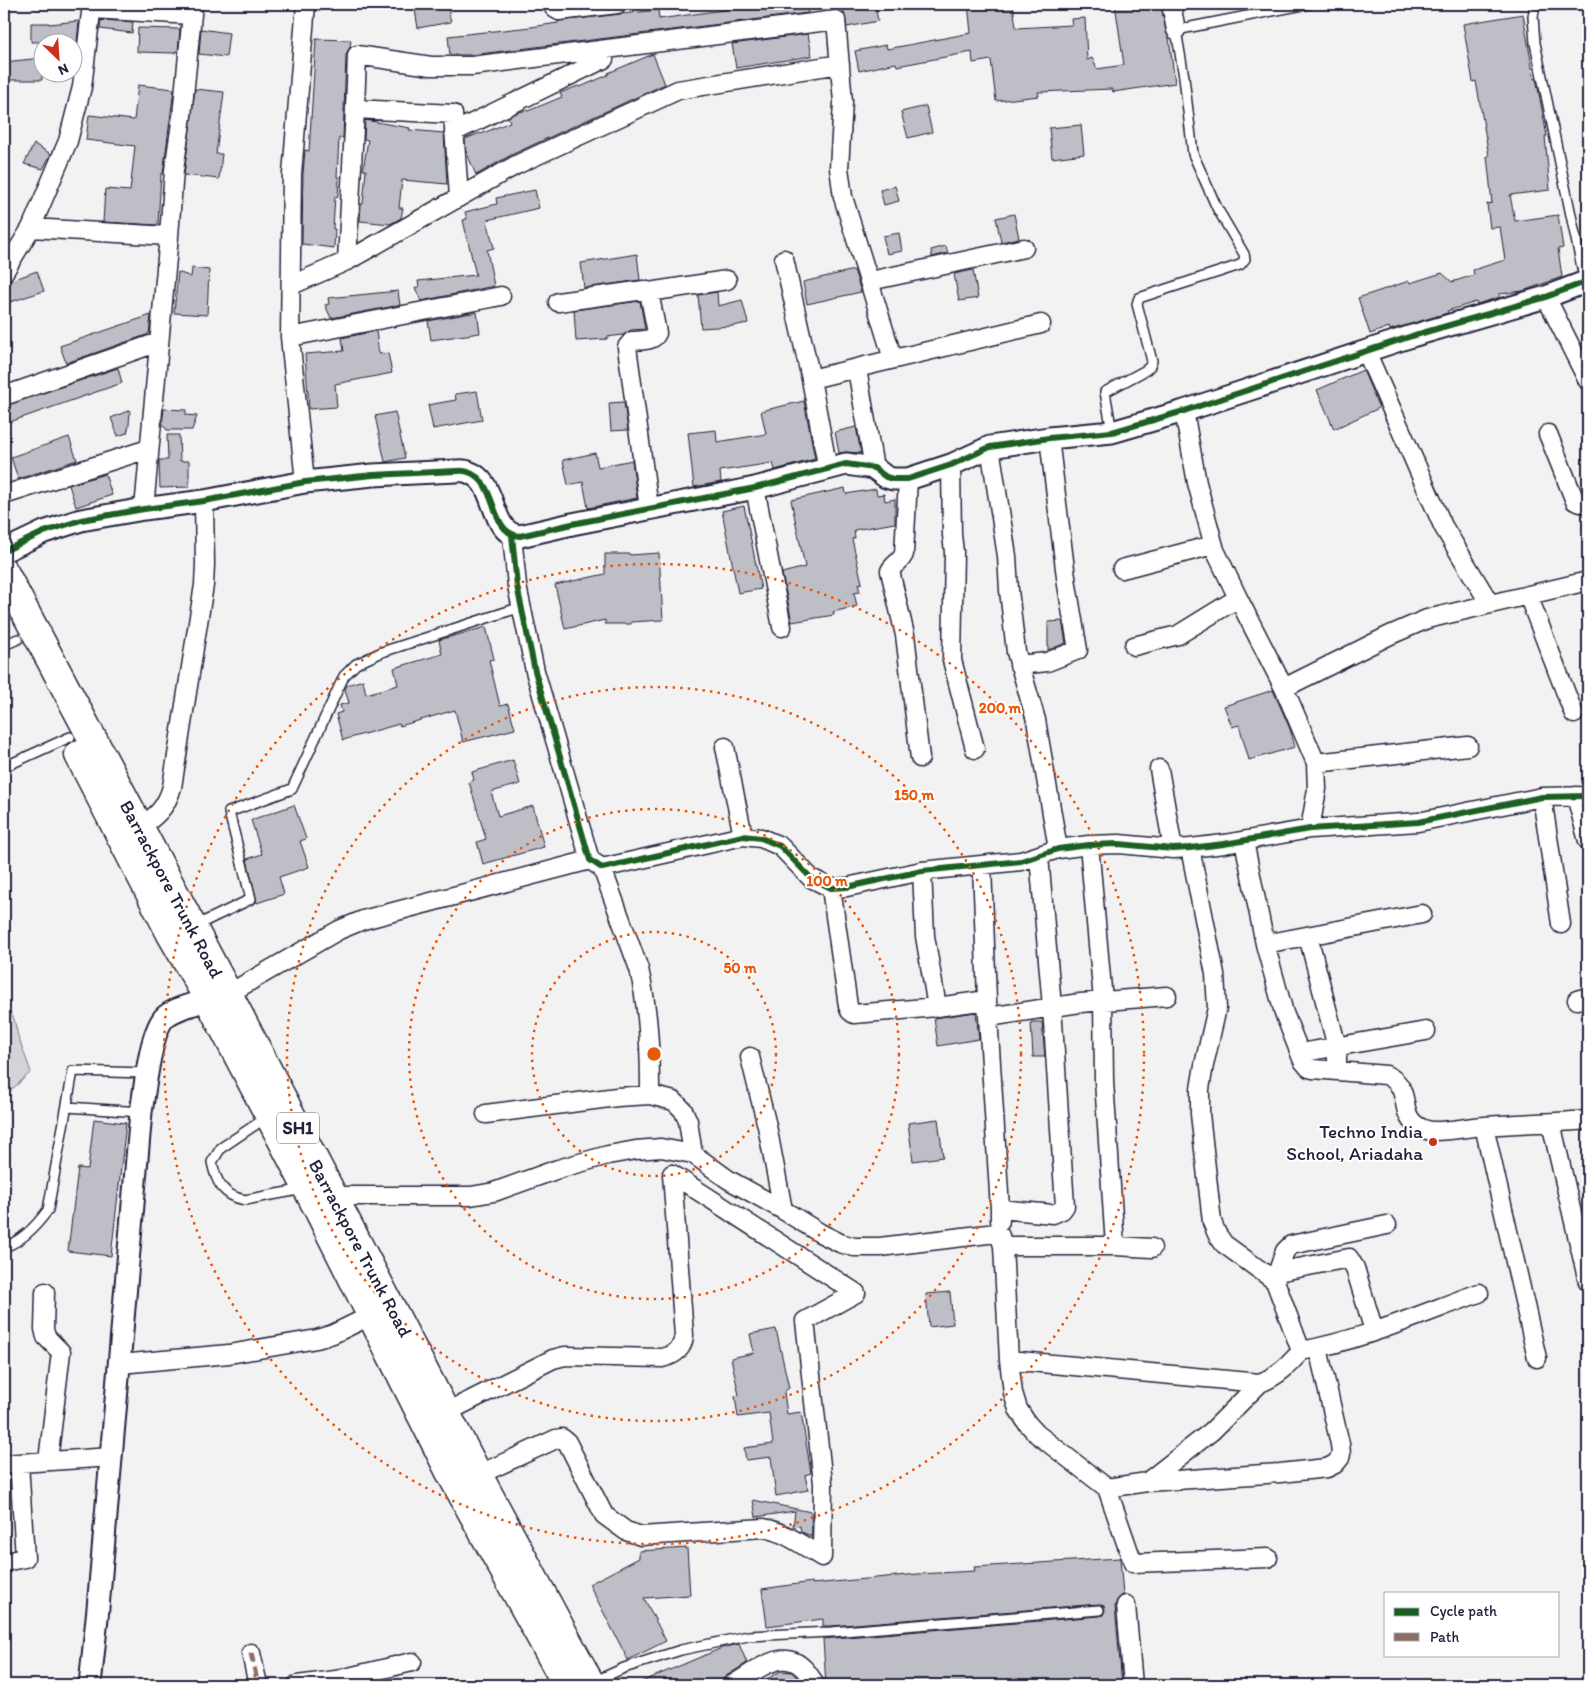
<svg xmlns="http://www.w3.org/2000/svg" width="1592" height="1689" font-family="Itim,sans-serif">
  <rect width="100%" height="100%" fill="#f2f2f3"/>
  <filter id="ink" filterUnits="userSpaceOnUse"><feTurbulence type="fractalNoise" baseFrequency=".02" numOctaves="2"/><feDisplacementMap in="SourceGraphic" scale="10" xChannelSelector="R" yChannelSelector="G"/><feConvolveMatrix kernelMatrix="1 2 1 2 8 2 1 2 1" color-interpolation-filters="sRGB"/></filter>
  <g filter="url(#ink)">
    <path fill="#d3d3d8" stroke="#7a7a8a" d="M10,1013L14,1019L18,1036L31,1072L9,1092L4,1094V1015Z"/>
    <path fill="#bebec6" stroke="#22223b" d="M414,4H447L451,22L418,28Z
      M749,4H807L808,13L471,55H450L448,36L531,27L558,23V21L658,10L659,19L730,9V6Z
      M858,4H875L878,21L847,27L843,7Z
      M968,4H1013L1016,28L1072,25L1071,19L1085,18L1087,60L1092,58L1097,69L1124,65L1115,4H1161L1166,32L1169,38L1175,83L1113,92L1112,89L1038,92L1039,96L996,101L991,60L973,63L972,52L897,66L896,63L859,71L855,51L886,45L887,49L971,33Z
      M1523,14L1534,79L1536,78L1547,136H1545L1550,190L1510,195L1515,221L1558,215L1563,248L1558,249L1562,277L1523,291L1499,294L1500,297L1477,304L1476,302L1447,311L1448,313L1390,330L1389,327L1370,334L1358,298L1409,281L1410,283L1442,273L1452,282L1474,275L1473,270L1505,260L1500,227L1490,228L1487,204L1492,203L1487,156H1489L1476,81L1473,82L1463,24Z
      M101,20L133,22L132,33L100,29Z
      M79,21L77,42H31V23H49V24Z
      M138,28L180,29L178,52L175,51V53L137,52Z
      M201,29L229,33L226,57L199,54Z
      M808,34L812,56L736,68L732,44Z
      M316,39L351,40L350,47L346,55L343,138H339L337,177H339L338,197L335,196L333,229H335L334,248L302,244L303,174L305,150L309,151Z
      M653,54L665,84L511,155L476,175L466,151L465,139L480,133L481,134L510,122L508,117L514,114L526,110L528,111L562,97L560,93L578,86L580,87L608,75V73Z
      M42,58V80H4V62Z
      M138,85L174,89L163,174H161L158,225L103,222L105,189L130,191L135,146L86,140L89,115L134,120Z
      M195,89L224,92L216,154H222L219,179L184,175Z
      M926,106L932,132L908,138L901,112Z
      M365,120L410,128L409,130L444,133L447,184L402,180L399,208H403L401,218L390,224L360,221L361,204H363L366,170H363L368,140L364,139Z
      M1081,125L1084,154L1052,158L1049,128Z
      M34,144L51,154L43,169L24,164Z
      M895,186L899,201L884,205L880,190Z
      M535,190L539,208L487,220L494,248L487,250L494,286L421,301L415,288L419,287L418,281L476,275L463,220L467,219L465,212L497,204L496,198Z
      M1014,214L1019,238L1001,242L996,218Z
      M899,233L902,251L887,254L883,236Z
      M946,246L948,253L932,257L931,250Z
      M637,254L640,280L584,288L581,263Z
      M192,268L209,270L207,315L174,313L178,272L191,277Z
      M854,270L861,292L807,304L803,282Z
      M973,270L978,298L959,301L954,274Z
      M37,271L44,291L4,304V283Z
      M398,291L400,305L331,318L325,305L329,304L328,298Z
      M717,292L718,306L742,300L748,323L733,326L701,328L698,295Z
      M640,301L645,329L631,330L623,335L607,337V339L576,341L574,310Z
      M477,312L480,333L431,340L428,321Z
      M151,315L149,334L66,363L60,346Z
      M376,331L379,354L388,353L392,373L335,384L337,407L309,409L305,354L344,351L342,338Z
      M118,368L122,383L4,424V406Z
      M1363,370L1379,408L1334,429L1317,390Z
      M477,391L482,420L433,429L428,405L456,400L455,394Z
      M804,401L815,459L775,470L773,463L720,471L721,482L694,487L688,433L716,430L717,442L766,434L761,411Z
      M624,402L628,430L611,431L609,403Z
      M164,409L186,410V415L197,416L192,430H167L162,424Z
      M130,410L129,425L127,433L118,436L111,418Z
      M395,412L405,458L385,462L375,416Z
      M856,427L861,453L847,452L839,453L835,432Z
      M167,435H179L180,461H189V487L160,488L159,460H168Z
      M69,437L77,460L18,479L11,457Z
      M595,453L598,467L632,460L637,498L588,508L583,482L568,485L563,460Z
      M105,474L112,495L76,507L69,485Z
      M845,488L846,494L876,489L877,495L884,494L885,501L895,499V523L854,530L855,538L852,539L862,583L858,584L860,592L854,593L857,606L833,612L834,615L792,622L782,573L805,567L791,500Z
      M744,506L761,589L738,593L722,511Z
      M659,553L663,620L631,622V624H605V620L565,629L555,585L605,574V554H630V555Z
      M1062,621L1066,643L1048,650V622Z
      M486,627L494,659L489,660L500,706L508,704L515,729L463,742L455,710L400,726L399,724L343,740L336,714L342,712L340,705L349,703L345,690L347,685L363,680L366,694L398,685L394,668L442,654L439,640Z
      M1273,690L1290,729L1295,747L1249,760L1239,725L1232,727L1224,706Z
      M513,760L520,784L491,792L498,816L533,806L544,847L483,864L477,842L486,839L469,782L474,780L472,772Z
      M294,805L306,839L300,841L309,867L279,877L284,894L257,903L247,859L262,854L251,820Z
      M976,1012L979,1039L938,1046L934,1018Z
      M1031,1022H1042L1045,1057H1033Z
      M94,1119L126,1123L111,1256L68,1251L78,1168L88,1169Z
      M938,1119L943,1157L913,1161L908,1123Z
      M950,1292L953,1324L929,1327L926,1294Z
      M776,1329L789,1388L784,1392L787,1414L801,1412L811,1473L805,1475L808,1490L776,1496L771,1457L746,1460L744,1448L773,1444L769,1413L738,1417L735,1396L739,1395L731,1358L754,1353L750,1334Z
      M753,1500L811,1512L812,1536L801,1532L800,1526L793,1527L795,1511L756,1517Z
      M687,1548L690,1595L644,1598L666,1641L628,1660L589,1584L639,1558V1551Z
      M1120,1558L1123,1595L1117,1600L1115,1606L1122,1685H826L823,1639L1100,1616L1103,1615L1105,1610L1104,1606L1099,1604L831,1626H823V1619L767,1626L762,1589L812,1582V1584L918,1574L975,1571L974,1567Z
      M739,1644L747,1663L726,1676L722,1680L721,1685H634L722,1648Z
      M781,1671L792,1672L803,1685H752L755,1683L756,1685Z"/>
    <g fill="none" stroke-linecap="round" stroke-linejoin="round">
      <defs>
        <path id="service" d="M1535,4L1533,17L1535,43L1585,282
          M1112,432L1105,392L1146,370L1150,366L1152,361L1137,304L1139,298L1240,265L1245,259L1244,254L1217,208L1193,154L1184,77L1176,30L1308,4
          M4,645L18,639
          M4,767L70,737
          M195,926L251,899L229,812L292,789L344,676L356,664L382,652L521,607
          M67,1107L141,1112
          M267,1117L221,1148L212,1162C216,1182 223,1196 245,1200L304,1189
          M4,1247C23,1241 37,1225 48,1210L73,1071L147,1073
          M593,1682L624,1668L681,1650L748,1636L831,1632L1099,1610"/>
        <path id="minor" d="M553,4L554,8L559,11L617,4
          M1171,4L1176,30
          M92,9L192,15
          M355,109L357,55L431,66H472L836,20L843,102L839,168L843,197L893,359
          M454,132L604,59
          M31,228L169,236
          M784,259L811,379L828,470
          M347,261L355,109L453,114L459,197
          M4,272L31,228L68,141L82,87L92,4
          M870,281L1024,248
          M292,285L347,261L516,165L678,90L840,64
          M649,292L727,280
          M1546,297L1588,381
          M558,302L644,290L649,292L657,333C653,342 640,340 632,341L627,347L649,508
          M290,337L501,296
          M1366,351L1443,526L1490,604
          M857,369L874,468
          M811,379L1041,324
          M4,396L159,342
          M1184,411L1197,483L1215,550L1238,598L1284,688L1316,763L1317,789L1310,829
          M1548,434L1575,501L1581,503L1588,501
          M990,447L1007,556L1009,590L1016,652L1036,720L1058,849
          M951,465L952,535L954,552L952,660L975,749
          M908,479L904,554C901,562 893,564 890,571L905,635L920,758
          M305,482L290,337L292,174L306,4
          M755,488L782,627
          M4,495L148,449
          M144,509L169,236L174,170L182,116L193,4
          M512,535L517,586L535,671L590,860L602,868L743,836L761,838L780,846L811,878L831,888L847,887L922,871L1021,861L1058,849L1089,845L1119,844L1173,849L1190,848L1224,844L1310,829L1418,822L1542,797L1588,796
          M1122,569L1213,545
          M1528,595L1574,714
          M1134,646L1178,635L1238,598
          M1019,665L1047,662L1078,650L1067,585L1049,438
          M1284,688L1388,636L1427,619L1588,581
          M725,747L743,836
          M1316,763L1468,746
          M1159,769L1173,849
          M1576,796L1588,841
          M1542,797L1561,924
          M140,828C157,815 166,808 172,787L204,585L205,564L204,501
          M1244,841L1265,944L1284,1013L1303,1061L1309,1068L1313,1069L1386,1075C1413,1087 1398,1112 1416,1125C1422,1129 1428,1131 1434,1131C1451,1131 1468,1127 1484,1126C1519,1123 1554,1123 1588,1120
          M1089,845L1103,1000L1104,1081L1115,1246
          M1190,848L1215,974L1217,1008L1204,1065L1200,1089V1114L1212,1222L1217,1234L1224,1244L1275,1281L1301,1351C1362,1340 1421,1314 1479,1293
          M982,865L987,1000L1000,1209V1221
          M602,868L639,969C649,1013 650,1051 650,1095
          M922,871L925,936L937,1007
          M831,888L848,1006L850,1011L854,1014L937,1007L987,1000
          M1308,936L1337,1047V1071
          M1265,944L1422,914
          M228,994L339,930L363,920L590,860
          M1577,1000L1588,997
          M988,1017L1080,1003L1167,996
          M1300,1053L1426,1031
          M750,1057L767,1126L783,1210
          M486,1114L617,1097L650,1095L674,1101L683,1110L688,1121L693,1154
          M1551,1123L1588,1282
          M1484,1126L1537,1358
          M334,1196H471L494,1192L558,1169L608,1155L636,1150L661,1148L693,1154L729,1180L783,1210L820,1233L840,1243L854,1247H880L996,1233L1000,1236L1003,1246L1009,1360L1013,1393L1018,1409L1027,1423L1037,1434L1107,1488L1133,1563L1268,1558
          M1000,1209L1053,1214L1062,1210L1065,1206L1052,1007L1039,856
          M1003,1246H1115L1152,1248
          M1278,1272L1349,1258L1355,1268L1374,1331
          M1275,1280L1285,1251L1291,1245L1387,1225
          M45,1292L44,1329L46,1337L61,1352L48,1461
          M1009,1360L1260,1383L1212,1431L1147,1482L1107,1488
          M120,1364L229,1354L317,1339L333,1334L372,1315
          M1260,1383C1278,1376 1289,1365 1301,1351
          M447,1412L553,1359L565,1356L662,1358C675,1355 683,1349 684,1335L672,1174
          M4,1464L112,1457
          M478,1475L556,1439L562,1438L567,1442L604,1515L626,1531L641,1536L764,1528C785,1532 804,1546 822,1557L823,1483L805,1321L856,1293L672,1174
          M1147,1482L1280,1473L1327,1468L1335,1464L1340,1458L1341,1454L1340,1444L1318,1348
          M4,1562L25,1558L19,1463
          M1126,1605L1133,1685
          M251,1653L258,1685
          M297,1685L336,1680L412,1662
          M732,1685C764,1666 792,1639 815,1685"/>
        <path id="tertiary" d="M4,551L44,532L81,520L144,509L204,501L305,482L373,475L456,471C459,471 464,470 468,472C499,482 488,533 520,536L572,524L755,488L846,464L874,468L886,477L893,479H908L951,465L990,447L1049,438L1112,432L1184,411L1412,336L1546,297L1588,281
          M90,1685L98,1608L141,1112C145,1091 150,1029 166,1016C178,1007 194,1004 209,1000"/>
        <path id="primary" d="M4,572L228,994L478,1475L591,1685
          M79,755L171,934L209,1000L317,1207L450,1472L567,1685"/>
      </defs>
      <use href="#service" stroke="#22223b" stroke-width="12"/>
      <use href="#minor" stroke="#22223b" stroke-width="21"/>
      <use href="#tertiary" stroke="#22223b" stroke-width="25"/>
      <use href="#primary" stroke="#22223b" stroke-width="31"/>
      <use href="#service" stroke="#fff" stroke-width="9"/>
      <use href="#minor" stroke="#fff" stroke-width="18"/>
      <use href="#tertiary" stroke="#fff" stroke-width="21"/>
      <use href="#primary" stroke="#fff" stroke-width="28"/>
      <path stroke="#8d6e63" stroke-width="5" stroke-dasharray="10 5" stroke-linecap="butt" d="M251,1653L258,1685"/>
      <defs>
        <path id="cycleway" d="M512,535L517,586L535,671L590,860L602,868L743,836L761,838L780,846L811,878L831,888L847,887L922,871L1021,861L1058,849L1089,845L1119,844L1173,849L1190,848L1224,844L1310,829L1418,822L1542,797L1588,796
          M4,551L44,532L81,520L144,509L204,501L305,482L373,475L456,471C459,471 464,470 468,472C499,482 488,533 520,536L572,524L755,488L846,464L874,468L886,477L893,479H908L951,465L990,447L1049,438L1112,432L1184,411L1412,336L1546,297L1588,281"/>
      </defs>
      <use href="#cycleway" stroke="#fff" stroke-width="9"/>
      <use href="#cycleway" stroke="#1b5e20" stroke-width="6"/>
    </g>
  </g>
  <g fill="none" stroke="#e8590c" stroke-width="2.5" stroke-dasharray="2.5 5">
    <circle cx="654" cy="1054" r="122"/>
    <circle cx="654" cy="1054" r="245"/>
    <circle cx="654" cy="1054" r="367"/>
    <circle cx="654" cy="1054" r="490"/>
  </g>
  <circle fill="#c8321e" stroke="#fff" stroke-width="2" cx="1433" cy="1142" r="5"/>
  <g text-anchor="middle" stroke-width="4" stroke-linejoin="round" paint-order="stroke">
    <rect fill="#fff" stroke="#646476" stroke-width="1" x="277" y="1112.5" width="42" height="31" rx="4"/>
    <g font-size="18" font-weight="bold" fill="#22223b">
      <text x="298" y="1134">SH1</text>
    </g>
    <g font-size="19" fill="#22223b" stroke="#fff">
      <text transform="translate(172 889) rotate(62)" y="7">Barrackpore Trunk Road</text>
      <text transform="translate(361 1248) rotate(62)" y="7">Barrackpore Trunk Road</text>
    </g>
    <g font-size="19" fill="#22223b" stroke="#fff" text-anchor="end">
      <text x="1423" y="1138">Techno India<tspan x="1423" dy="22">School, Ariadaha</tspan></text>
    </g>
  </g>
  <circle cx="654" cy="1054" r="8" fill="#e8590c" stroke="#fff" stroke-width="2.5"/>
  <g font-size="15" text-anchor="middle" font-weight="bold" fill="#e8590c" stroke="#fff" stroke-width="4" stroke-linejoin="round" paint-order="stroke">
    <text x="1000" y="713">200 m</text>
    <text x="914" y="800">150 m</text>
    <text x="827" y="886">100 m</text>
    <text x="740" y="973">50 m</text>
  </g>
  <rect width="1592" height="1689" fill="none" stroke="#fff" stroke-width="20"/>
  <rect x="10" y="10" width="1572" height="1669" fill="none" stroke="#22223b" stroke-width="2" filter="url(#ink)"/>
  <rect x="1384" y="1592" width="175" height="65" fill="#ffffff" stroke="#a7a7b1"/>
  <rect x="1394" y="1608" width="25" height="8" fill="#1b5e20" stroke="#a7a7b1"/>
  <text x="1430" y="1616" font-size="15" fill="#22223b">Cycle path</text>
  <rect x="1394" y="1633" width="25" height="8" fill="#8d6e63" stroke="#a7a7b1"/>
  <text x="1430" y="1642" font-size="15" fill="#22223b">Path</text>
  <g transform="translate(58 58) rotate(155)"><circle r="24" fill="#ffffff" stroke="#a7a7b1"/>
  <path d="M0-4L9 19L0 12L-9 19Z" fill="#c8321e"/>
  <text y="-8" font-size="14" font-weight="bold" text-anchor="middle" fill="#22223b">N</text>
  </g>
</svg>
